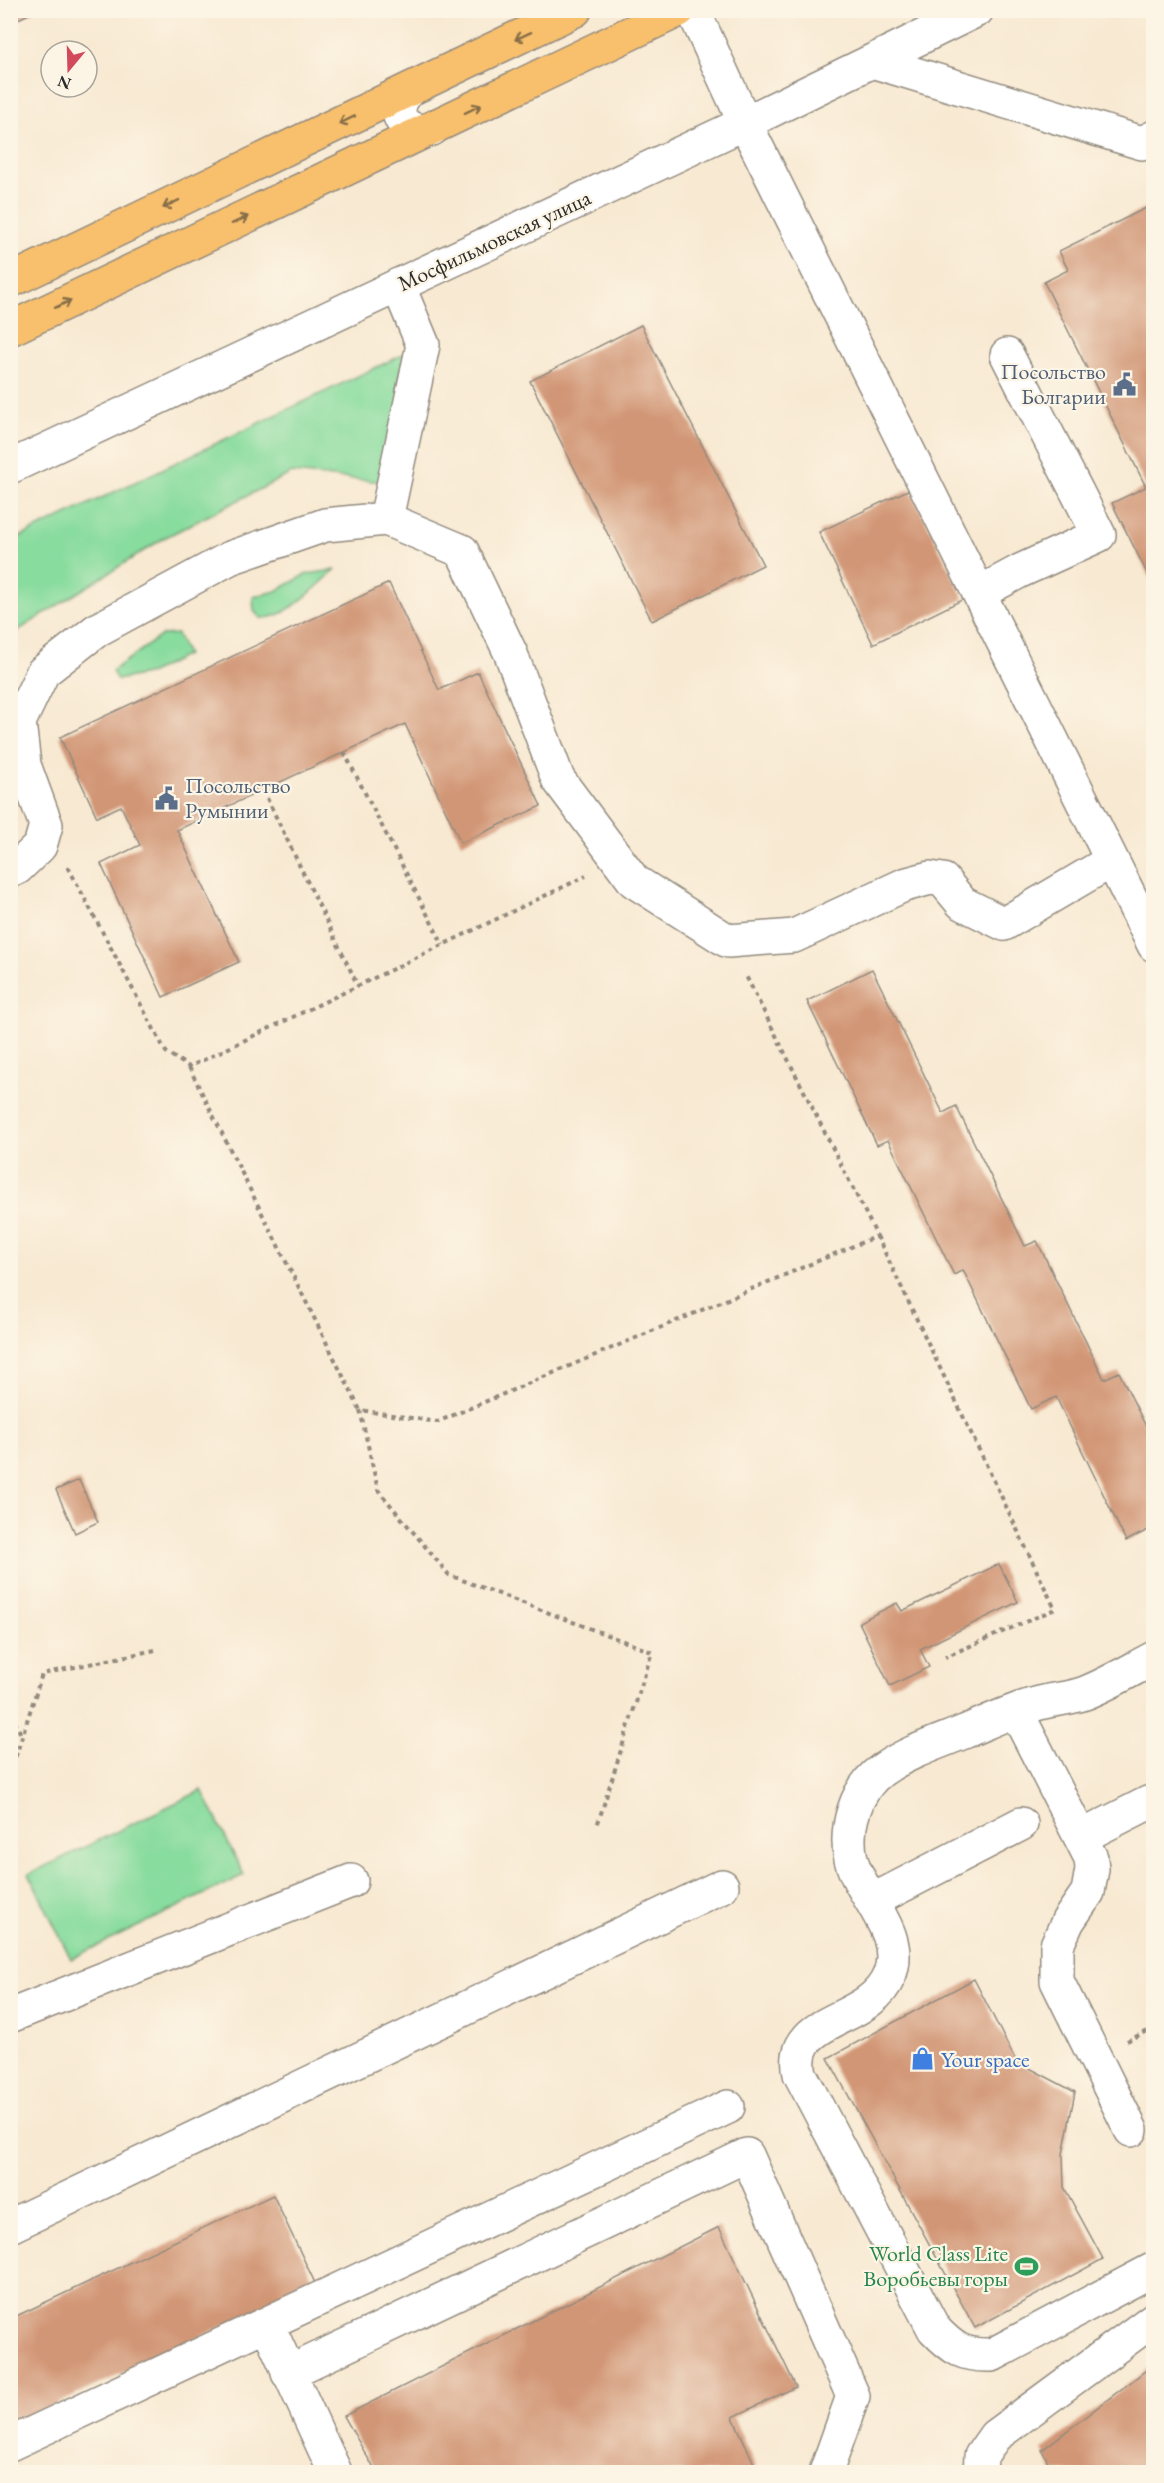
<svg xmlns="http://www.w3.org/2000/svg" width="1164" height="2483" font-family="'EB Garamond',serif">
  <rect width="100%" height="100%" fill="#fcf5e5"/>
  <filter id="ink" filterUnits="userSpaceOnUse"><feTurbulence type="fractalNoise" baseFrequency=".0167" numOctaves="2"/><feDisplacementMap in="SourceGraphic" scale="12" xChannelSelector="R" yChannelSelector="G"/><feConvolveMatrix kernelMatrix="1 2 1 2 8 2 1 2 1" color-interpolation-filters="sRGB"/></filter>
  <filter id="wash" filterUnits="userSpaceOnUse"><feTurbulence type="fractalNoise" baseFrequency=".008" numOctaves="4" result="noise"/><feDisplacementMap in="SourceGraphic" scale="24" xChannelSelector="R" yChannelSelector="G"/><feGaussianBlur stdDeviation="1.35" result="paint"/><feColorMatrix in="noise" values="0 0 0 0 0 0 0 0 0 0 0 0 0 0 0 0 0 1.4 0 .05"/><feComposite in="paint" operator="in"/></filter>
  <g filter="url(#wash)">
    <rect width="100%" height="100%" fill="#f8e9d2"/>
    <path fill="#88dc9e" stroke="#5a8464" stroke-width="1.5" d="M423,345L393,483L292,473L164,538L11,635V541Z
      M335,570C316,587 286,620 260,618L254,611L253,597L276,591L307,574Z
      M177,634L187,655L151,673L117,680L112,671L162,635Z
      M202,1790L244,1875L71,1959L29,1874Z"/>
    <g id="blocks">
      <path fill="#d19676" d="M10,10H37L10,23Z
        M1154,204V587L1112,503L1146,487L1044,282L1068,270L1059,251Z
        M641,325L763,565L652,621L530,381Z
        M910,489L964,599L873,644L819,532Z
        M389,583L439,690L478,672L541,806L461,843L405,724L177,830L239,962L163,997L101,864L140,845L121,806L97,817L60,737Z
        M872,969L943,1113L956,1106L1025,1246L1037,1241L1104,1379L1119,1372L1154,1443V1527L1126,1541L1056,1397L1031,1409L963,1270L954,1275L888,1140L877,1145L807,1001Z
        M79,1480L98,1522L75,1533L56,1490Z
        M999,1564L1018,1602L920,1649L929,1667L890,1686L859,1622L897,1603L902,1611Z
        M974,1979L1016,2061L1075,2092L1063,2154L1064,2187L1103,2259L975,2328L828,2058Z
        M273,2195L315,2283L10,2426V2319Z
        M719,2227L796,2387L733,2417L756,2468L748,2472H376L344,2416Z
        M1154,2364V2472H1053L1042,2450Z"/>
    </g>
  </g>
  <g filter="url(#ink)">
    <use href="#blocks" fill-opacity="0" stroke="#928a7e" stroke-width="1.5"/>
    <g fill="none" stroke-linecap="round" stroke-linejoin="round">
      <defs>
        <path id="minor" d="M693,10L745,123L1154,945
          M872,61L1142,143L1154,137
          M411,89C387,108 402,137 432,129
          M10,467L745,123L977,10
          M386,519L462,551L511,654L558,779L634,881L728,941L794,936L904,885L930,878L943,880L962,903L1004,924L1111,861
          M979,593L1020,571L1099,535L1007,355
          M10,871L17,868L40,846L46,825L24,765L19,722L43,672L97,630L230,558L325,525L386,519L423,345L398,285
          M1154,1658C1131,1670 1108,1684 1085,1693C1069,1699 1052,1699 1036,1704C1012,1710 988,1722 964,1732C937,1743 906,1753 882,1770C856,1788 844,1828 851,1859C860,1896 907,1934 889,1976C869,2025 787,2015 800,2074L934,2329C953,2349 963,2356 992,2355L1154,2269
          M1016,1711L1091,1858L1092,1869L1088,1892L1068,1921L1057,1945V1981L1131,2130
          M1081,1837L1148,1803
          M872,1901L1021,1824
          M10,2016L351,1881
          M10,2226L722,1886
          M267,2324L335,2472
          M288,2373L747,2155L853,2396L826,2472
          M10,2444L728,2107
          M980,2472L981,2456L995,2436L1154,2319"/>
        <path id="major" d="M10,281L575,10
          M10,329L679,10"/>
      </defs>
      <use href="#minor" stroke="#928a7e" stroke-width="36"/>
      <use href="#major" stroke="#928a7e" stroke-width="36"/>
      <path stroke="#928a7e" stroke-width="4" stroke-dasharray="4.5 4.5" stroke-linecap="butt" d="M344,752L443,945
        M263,790L358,986
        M68,867L166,1052L189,1067L586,876
        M189,1067L360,1410L437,1422L877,1236L745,974
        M877,1236L1055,1609L945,1657
        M360,1410L378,1490L449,1575L652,1652L597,1826
        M10,1713L22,1736
        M10,1774L42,1674L155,1650
        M1127,2041L1154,2028
        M935,2467L938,2472"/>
      <use href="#minor" stroke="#fff" stroke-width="33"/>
      <use href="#major" stroke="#f8bf6c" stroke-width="33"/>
    </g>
    <defs><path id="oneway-shaft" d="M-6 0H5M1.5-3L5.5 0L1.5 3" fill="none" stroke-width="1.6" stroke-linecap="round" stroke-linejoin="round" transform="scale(1.5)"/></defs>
    <g stroke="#876e48">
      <use href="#oneway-shaft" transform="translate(523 36) rotate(155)"/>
      <use href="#oneway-shaft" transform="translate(473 109) rotate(-26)"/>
      <use href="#oneway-shaft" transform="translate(347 120) rotate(154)"/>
      <use href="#oneway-shaft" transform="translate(171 204) rotate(154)"/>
      <use href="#oneway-shaft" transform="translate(240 220) rotate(-25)"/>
      <use href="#oneway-shaft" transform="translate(63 304) rotate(-25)"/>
    </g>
  </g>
  <defs>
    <symbol id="civic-bare" viewBox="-9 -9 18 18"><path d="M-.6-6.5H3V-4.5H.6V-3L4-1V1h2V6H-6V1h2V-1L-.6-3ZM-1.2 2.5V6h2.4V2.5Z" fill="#5c6f8a" stroke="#fcf5e5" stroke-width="2.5" paint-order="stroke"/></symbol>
    <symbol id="shop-bare" viewBox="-9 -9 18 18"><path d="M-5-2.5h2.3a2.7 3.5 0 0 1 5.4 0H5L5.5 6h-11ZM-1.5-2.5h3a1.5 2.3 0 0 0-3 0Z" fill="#3f7fe0" stroke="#fcf5e5" stroke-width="2.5" paint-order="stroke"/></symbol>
    <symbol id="stadium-bare" viewBox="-9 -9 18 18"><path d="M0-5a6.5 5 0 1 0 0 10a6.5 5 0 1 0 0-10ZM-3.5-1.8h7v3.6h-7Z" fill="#2e9e5b" stroke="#fcf5e5" stroke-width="2.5" paint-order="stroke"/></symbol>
  </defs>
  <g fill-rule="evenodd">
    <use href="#civic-bare" x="1108" y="368" width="33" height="33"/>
    <use href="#civic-bare" x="150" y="782" width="33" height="33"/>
    <use href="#shop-bare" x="906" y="2042" width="33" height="33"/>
    <use href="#stadium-bare" x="1010" y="2250" width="33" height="33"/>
  </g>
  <g text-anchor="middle" stroke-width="4.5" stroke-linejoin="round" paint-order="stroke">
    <g font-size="22" fill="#2b2b2b" stroke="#fcf5e5">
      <text transform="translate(494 240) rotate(-25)" y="8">Мосфильмовская улица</text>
    </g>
    <g font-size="22" fill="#4e5e75" stroke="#fcf5e5" text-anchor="end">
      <text x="1106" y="379">Посольство<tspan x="1106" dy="25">Болгарии</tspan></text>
      <text x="185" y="793" text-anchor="start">Посольство<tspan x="185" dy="25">Румынии</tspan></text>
    </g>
    <g font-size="22" fill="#366cbe" stroke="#fcf5e5" text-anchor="start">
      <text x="941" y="2067">Your space</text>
    </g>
    <g font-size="22" fill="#27864d" stroke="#fcf5e5" text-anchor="end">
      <text x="1008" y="2261">World Class Lite<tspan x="1008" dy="25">Воробьевы горы</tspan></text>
    </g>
  </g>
  <rect width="1164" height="2483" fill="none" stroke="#fcf5e5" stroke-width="36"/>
  <g transform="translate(69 69) rotate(199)"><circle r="28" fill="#fcf5e5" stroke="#a8a49b" stroke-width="1.5"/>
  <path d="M0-4.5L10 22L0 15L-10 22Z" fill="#d1495b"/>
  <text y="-9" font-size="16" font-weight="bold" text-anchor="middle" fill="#2b2b2b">N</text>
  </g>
</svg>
